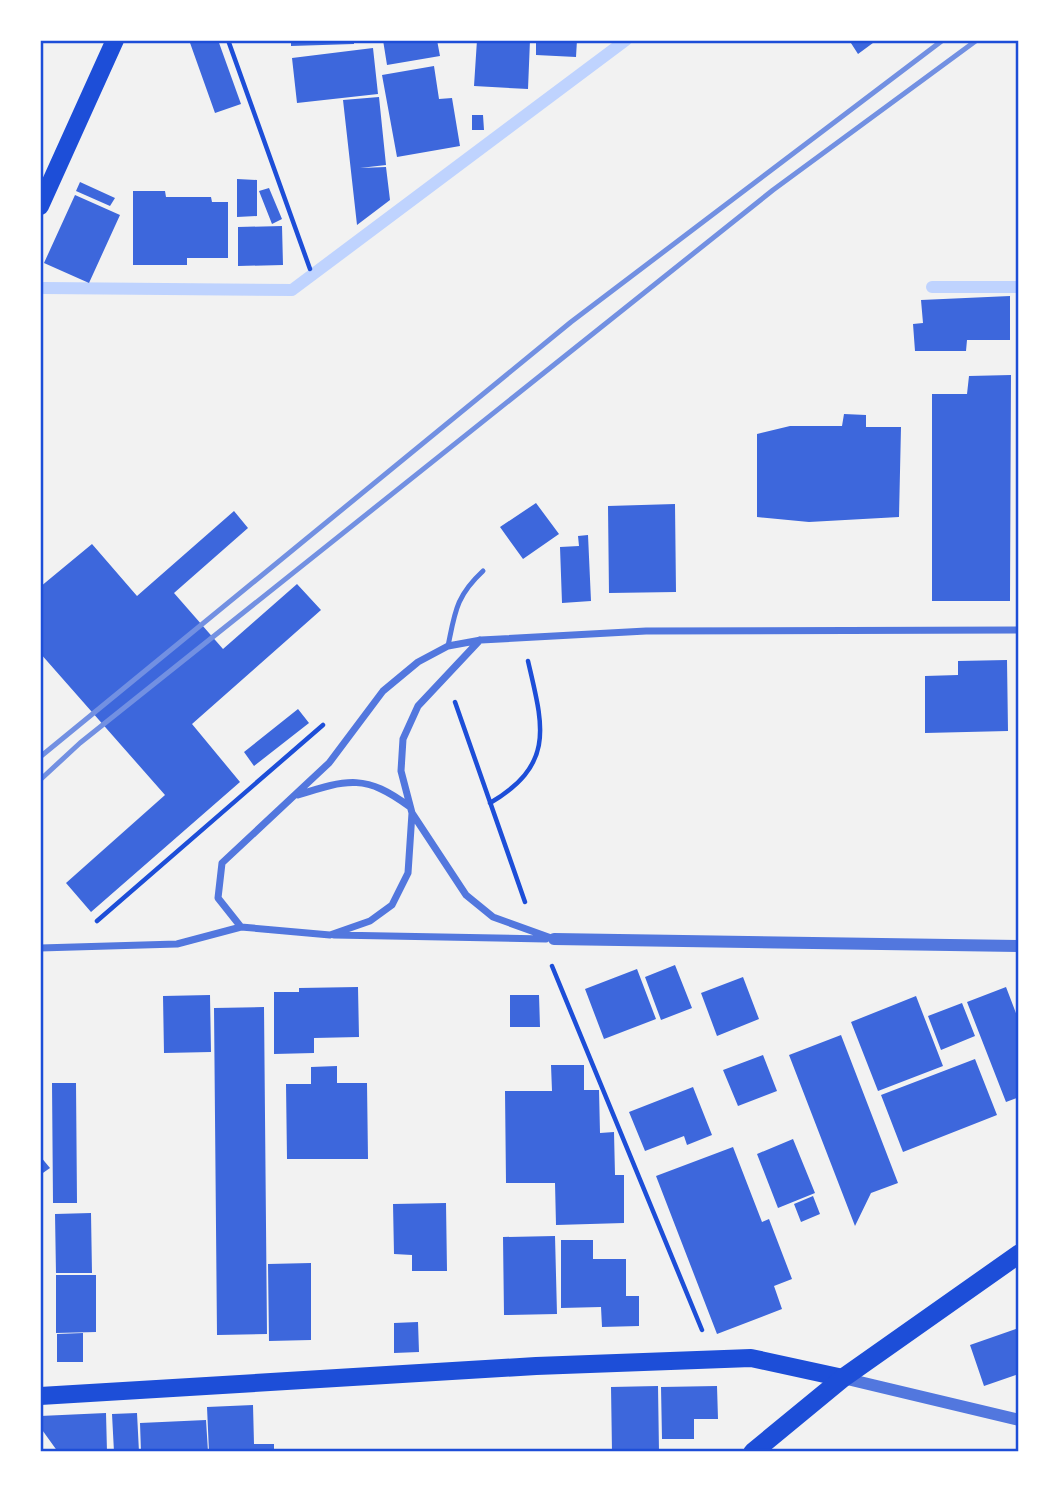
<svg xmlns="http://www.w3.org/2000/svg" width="1059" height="1492" font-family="'Space Grotesk',sans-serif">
  <rect width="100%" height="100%" fill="#f2f2f2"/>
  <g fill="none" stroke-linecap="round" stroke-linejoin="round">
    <path stroke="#bfd3fe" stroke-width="12" d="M932,287H1019
      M44,288L292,290L626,40"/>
  </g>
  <path fill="#3d67dc" d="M189,40H218L241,104L215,113Z
    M291,40H354V44L291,46Z
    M383,40H437L440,56L387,65Z
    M477,40H530L528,89L474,86Z
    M536,40H577L576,57L536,55Z
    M849,40H877L858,54Z
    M373,48L378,94L297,103L292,58Z
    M434,66L439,99L452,98L460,146L397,157L382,75Z
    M379,97L386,165L360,168L386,167L390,200L357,225L343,100Z
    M472,115H483L484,130H472Z
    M237,179L257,180V216L237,217Z
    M80,182L115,198L110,206L76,191Z
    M269,188L282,219L272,224L259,191Z
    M133,191H165L166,197H211L212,202H228V258H187V265H133Z
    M75,195L120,215L89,283L44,263Z
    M282,226L283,265L238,266V227Z
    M1010,296V340H967L966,351H915L913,324L923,323L921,300Z
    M1011,375L1010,601H932V394H967L969,376Z
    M844,414L866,415V427H901L899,517L809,522L757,517V434L790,426H842Z
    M536,503L559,534L523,559L500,527Z
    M675,504L676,592L609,593L608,506Z
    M234,511L248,528L174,593L223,649L297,584L321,610L192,724L240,782L91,912L66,883L165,795L40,653V587L92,544L137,596Z
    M588,535L591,601L562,603L560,547L579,546L578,536Z
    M1007,660L1008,731L925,733V676L958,675V661Z
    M298,709L309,723L254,766L244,752Z
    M675,965L692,1008L661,1020L645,977Z
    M637,969L656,1019L604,1039L585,989Z
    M743,977L759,1019L717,1036L701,993Z
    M358,987L359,1037L314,1038V1053L274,1054V992H299V988Z
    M1006,987L1019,1021V1097L1006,1102L967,1002Z
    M210,995L211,1052L164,1053L163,996Z
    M510,995H539L540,1027H510Z
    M916,996L943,1066L878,1091L851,1022Z
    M962,1003L975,1036L941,1050L928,1016Z
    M264,1007L267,1334L217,1335L214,1008Z
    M841,1035L898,1183L871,1193L855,1226L789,1055Z
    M763,1055L777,1091L738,1106L723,1070Z
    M975,1059L997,1115L903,1152L881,1095Z
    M551,1065H584V1090H599L600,1133L614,1132L615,1175H624V1223L556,1225L555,1183H506L505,1091H552Z
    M337,1066V1083H367L368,1159H287L286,1084H311V1067Z
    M52,1083H76L77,1203H53Z
    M693,1087L712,1135L687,1145L684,1136L645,1151L629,1112Z
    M793,1139L815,1193L778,1208L757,1154Z
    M733,1147L762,1222L769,1219L792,1279L774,1286L782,1309L717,1334L656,1176Z
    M40,1156L50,1168L40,1175Z
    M813,1196L820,1214L801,1222L794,1204Z
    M446,1203L447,1271H412V1255L394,1254L393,1204Z
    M91,1213L92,1273H56L55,1214Z
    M555,1236L557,1314L504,1315L503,1237Z
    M561,1240H593V1259H626V1296H639V1326L602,1327L601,1307L561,1308Z
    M311,1263V1340L269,1341L268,1264Z
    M56,1275H96V1332L56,1333Z
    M418,1322L419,1352L394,1353V1323Z
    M1019,1328V1374L984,1386L970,1345Z
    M83,1333V1362H57V1334Z
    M658,1386L659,1452H612L611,1387Z
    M717,1386L718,1419H694V1439H662L661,1387Z
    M253,1405L254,1444H274V1452H209L207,1407Z
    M106,1413L107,1452H58L40,1427V1416Z
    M137,1413L139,1452H114L112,1414Z
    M206,1420L208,1452H141L140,1423Z"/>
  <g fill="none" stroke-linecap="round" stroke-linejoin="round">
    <path stroke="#1d4ed8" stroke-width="4.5" d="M228,40L310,269
      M455,702L525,902
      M490,803C556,764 543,726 528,661
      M97,921L323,725
      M552,966L702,1330"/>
    <path stroke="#5277de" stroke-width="5" d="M448,646C455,612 456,596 483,571"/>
    <path stroke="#5277de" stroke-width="7" d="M480,640L418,706L403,739L401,771L412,813L466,895L493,917L554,939
      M298,795C348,779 366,774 410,807
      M412,813L408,873L392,905L370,921L330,935L241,927L218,898L222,863L329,763L383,691L418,662L448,646L481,640L646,631L1019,630
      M334,935L546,939
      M40,948L177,944L241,927"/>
    <path stroke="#5277de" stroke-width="12" d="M554,939L1019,946
      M843,1378L1019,1420"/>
    <path stroke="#1d4ed8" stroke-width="18" d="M40,206L115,40
      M40,1396L536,1366L751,1358L843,1378"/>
    <path stroke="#1d4ed8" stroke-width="19" d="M753,1452L843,1378L1019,1254"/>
    <path stroke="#7290e2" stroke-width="5" d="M40,757L571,322L943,40
      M40,780L80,743L773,190L977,40"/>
  </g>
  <rect width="1059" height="1492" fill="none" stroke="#ffffff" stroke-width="84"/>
  <rect x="42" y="42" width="975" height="1408" fill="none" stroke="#1d4ed8" stroke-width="2.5"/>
</svg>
